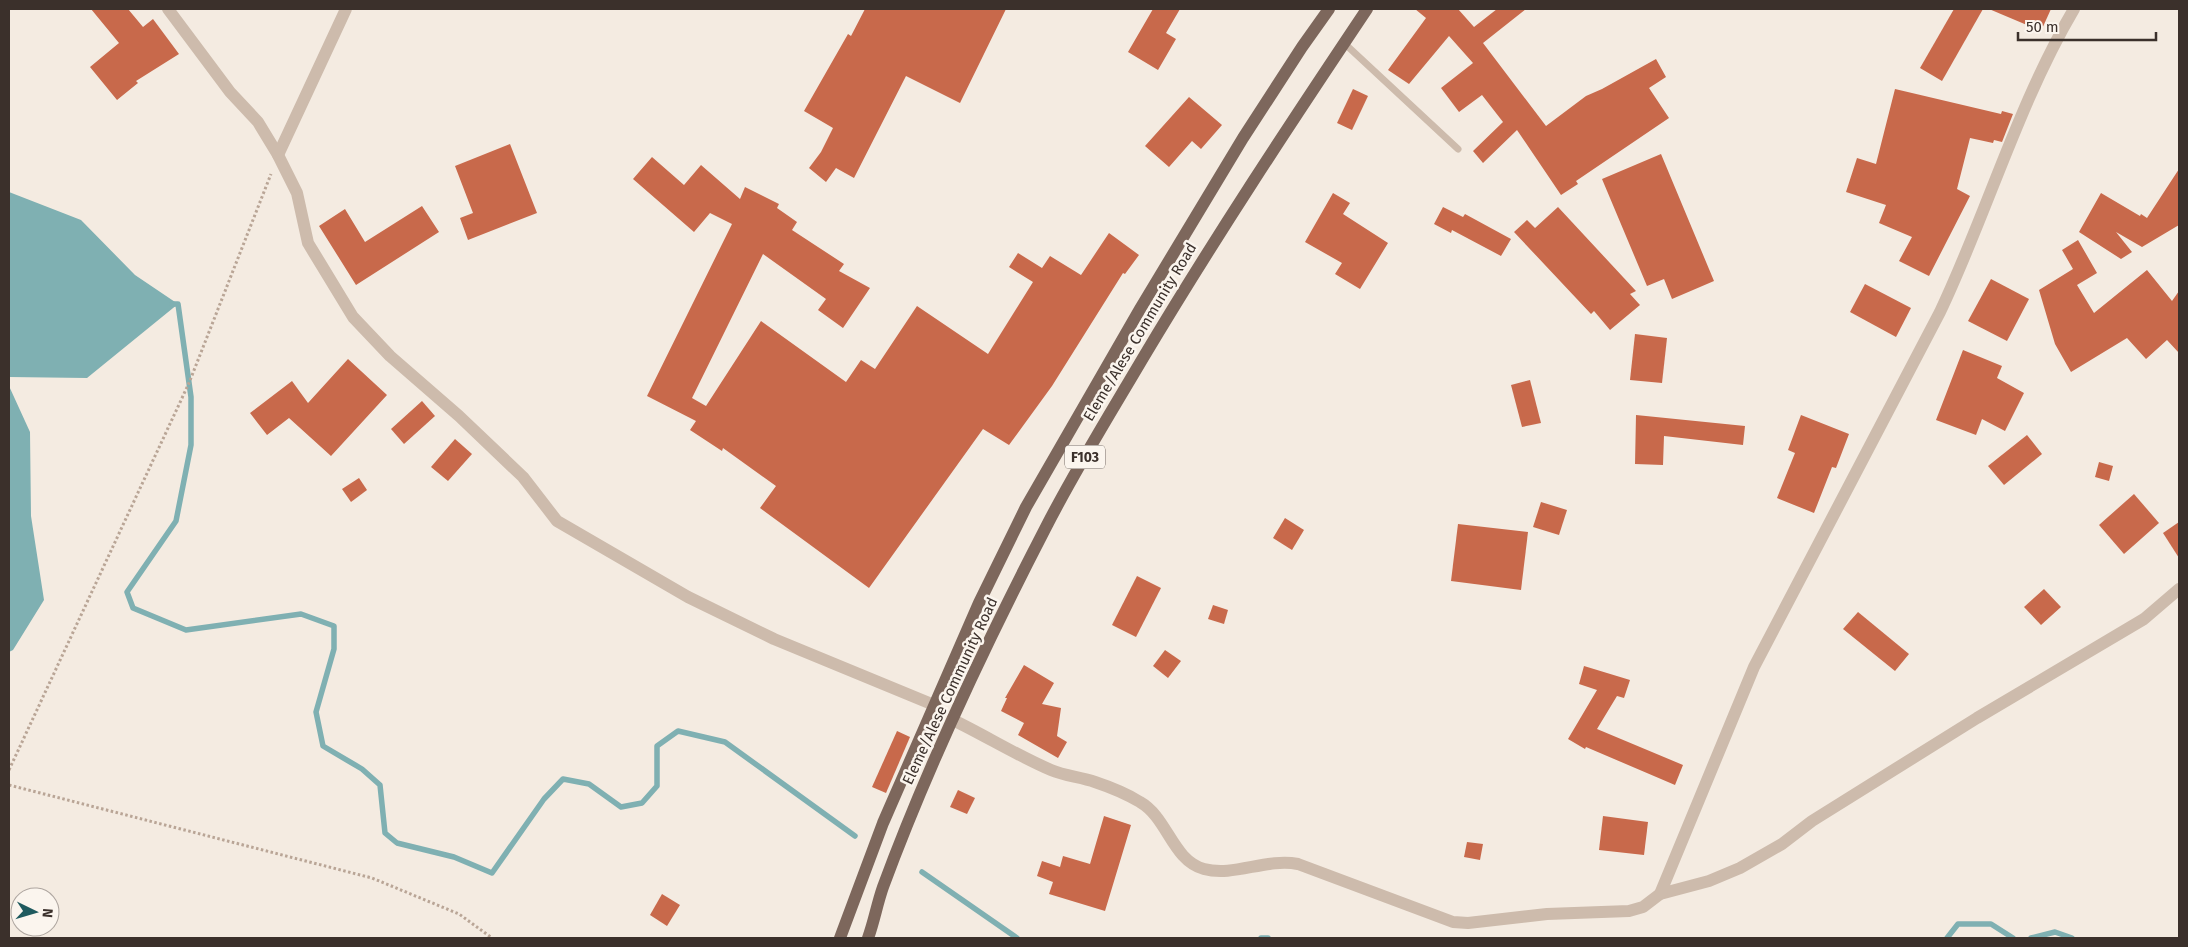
<svg xmlns="http://www.w3.org/2000/svg" width="2188" height="947" viewBox="0 0 2188 947" font-family="'Fira Sans',sans-serif">
<rect width="100%" height="100%" fill="#f4ebe1"/>
<g fill="#7fb0b2">
<polygon points="9,192 81,220 135,275 178,304 87,378 9,377"/>
<polygon points="9,386 30,432 31,516 44,600 13,650 9,652"/>
</g>
<g fill="none" stroke-linecap="round" stroke-linejoin="round">
<g stroke="#7fb0b2" stroke-width="5.5">
<polyline points="172,304 178,304 191,397 191,445 176,521 127,592 133,608 186,630 301,614 334,626 334,649 316,712 323,746 362,769 380,785 385,833 397,843 454,857 492,873 544,799 563,779 589,784 621,807 642,803 657,786 657,746 678,731 725,742 855,836"/>
<polyline points="922,872 1017,938"/>
<polyline points="1261,938 1268,938"/>
<polyline points="1947,938 1958,924 1991,924 2013,938"/>
<polyline points="2031,938 2055,932 2072,938"/>
</g>
</g>
<g fill="#c8694b">
<polygon points="91,9 128,9 143,27 153,19 179,54 136,81 138,83 117,100 90,67 119,43"/>
<polygon points="865,9 1006,9 960,103 906,76 854,178 836,168 826,182 809,168 821,152 833,128 804,111 848,34 851,36"/>
<polygon points="1153,9 1180,9 1166,33 1176,39 1158,70 1128,52"/>
<polygon points="1415,9 1458,9 1474,27 1497,9 1526,9 1483,43 1546,126 1586,96 1602,89 1656,59 1666,77 1649,88 1669,118 1576,181 1578,184 1561,195 1517,130 1483,163 1473,151 1503,122 1482,95 1459,112 1441,88 1473,63 1449,36 1409,84 1388,70 1426,18"/>
<polygon points="1954,9 1983,9 1942,81 1920,68"/>
<polygon points="1989,9 2051,9 2041,31"/>
<polygon points="1353,89 1368,96 1352,130 1337,123"/>
<polygon points="1895,89 2001,114 2002,111 2013,114 2002,142 1994,140 1993,143 1970,138 1957,189 1970,196 1929,276 1899,261 1912,237 1879,223 1886,205 1846,192 1857,158 1876,164"/>
<polygon points="1189,97 1222,125 1201,149 1192,141 1169,167 1145,146"/>
<polygon points="510,144 537,213 468,240 460,218 473,213 455,166"/>
<polygon points="1661,154 1714,281 1672,299 1664,279 1647,286 1602,179"/>
<polygon points="652,157 684,185 701,165 740,199 745,187 779,204 777,208 797,222 792,230 844,264 839,271 870,288 843,328 818,310 826,299 763,254 692,398 706,406 761,321 846,382 861,360 875,369 917,306 988,354 1033,282 1009,267 1018,253 1042,268 1050,256 1081,275 1109,233 1139,255 1125,274 1123,273 1052,386 1009,445 983,429 869,588 760,508 776,486 723,448 722,451 690,430 696,421 647,396 732,224 710,213 694,232 633,179"/>
<polygon points="2179,169 2179,225 2142,247 2116,232 2132,252 2121,259 2079,232 2101,193 2140,216 2141,214 2147,218"/>
<polygon points="1333,193 1350,203 1343,214 1388,243 1360,289 1335,274 1342,263 1305,242"/>
<polygon points="422,206 439,232 356,285 319,226 345,209 365,242"/>
<polygon points="1443,207 1463,217 1465,214 1511,239 1501,256 1452,230 1451,233 1434,224"/>
<polygon points="1558,207 1636,291 1630,294 1640,305 1610,330 1594,311 1591,314 1514,232 1527,220 1535,228"/>
<polygon points="2078,240 2097,273 2077,285 2094,313 2147,270 2172,301 2179,291 2179,353 2167,340 2146,359 2127,338 2071,372 2055,344 2039,290 2073,269 2062,250"/>
<polygon points="1991,279 2029,299 2007,341 1968,321"/>
<polygon points="1865,284 1911,308 1896,337 1850,312"/>
<polygon points="1635,334 1667,338 1662,383 1630,380"/>
<polygon points="1963,350 2002,366 1997,378 2024,393 2005,431 1982,419 1976,435 1936,420"/>
<polygon points="348,359 387,395 331,456 289,418 267,435 250,413 292,381 308,403"/>
<polygon points="1530,380 1541,423 1522,427 1511,385"/>
<polygon points="422,401 435,416 404,444 391,429"/>
<polygon points="1636,415 1745,426 1743,445 1664,436 1663,465 1635,464"/>
<polygon points="1801,415 1849,434 1836,468 1832,467 1814,513 1777,498 1795,453 1788,450"/>
<polygon points="2027,435 2042,454 2004,485 1988,466"/>
<polygon points="455,439 472,454 448,481 431,467"/>
<polygon points="2099,462 2113,466 2109,481 2095,477"/>
<polygon points="359,478 367,490 351,502 342,489"/>
<polygon points="2134,494 2159,523 2124,554 2099,525"/>
<polygon points="1541,502 1567,510 1559,535 1533,527"/>
<polygon points="1285,518 1304,530 1292,550 1273,538"/>
<polygon points="2179,522 2179,558 2163,533"/>
<polygon points="1458,524 1528,532 1521,590 1451,581"/>
<polygon points="1137,576 1161,588 1136,637 1112,625"/>
<polygon points="2044,589 2061,607 2041,625 2024,607"/>
<polygon points="1213,605 1228,610 1224,624 1208,619"/>
<polygon points="1858,612 1909,654 1895,671 1843,629"/>
<polygon points="1165,650 1181,661 1168,678 1153,666"/>
<polygon points="1024,665 1054,683 1042,704 1061,708 1057,736 1067,742 1058,758 1018,735 1024,723 1001,711 1007,698 1005,698"/>
<polygon points="1584,666 1630,680 1624,698 1617,696 1597,729 1683,765 1675,785 1586,747 1585,749 1568,739 1597,690 1579,684"/>
<polygon points="897,731 910,737 886,793 872,787"/>
<polygon points="958,790 975,798 967,814 950,807"/>
<polygon points="1104,816 1131,825 1105,911 1049,894 1053,882 1037,876 1042,861 1060,867 1063,856 1090,864"/>
<polygon points="1603,816 1648,822 1644,855 1599,850"/>
<polygon points="1467,842 1483,844 1480,860 1464,857"/>
<polygon points="662,894 680,905 667,926 650,915"/>
</g>
<g fill="none" stroke-linecap="round" stroke-linejoin="round">
<g stroke="#b9a596" stroke-width="3" stroke-dasharray="2.5 2.5" stroke-linecap="butt">
<polyline points="9,770 189,383 271,174"/>
<polyline points="9,785 372,878 459,914 492,938"/>
</g>
<polyline stroke="#cdbbac" stroke-width="7" points="1344,43 1458,149"/>
<g stroke="#cdbbac" stroke-width="12">
<polyline points="168,9 230,92 258,122 278,155 297,193 308,243 353,317 390,356 459,416 523,477 557,521 688,597 774,639 934,705"/>
<polyline points="278,155 346,9"/>
<path d="M953,720C986,736 1018,756 1051,770C1065,776 1081,777 1095,782C1110,787 1127,794 1140,802C1168,818 1172,860 1204,869C1234,877 1266,858 1298,864L1453,922L1468,923L1547,914L1629,911L1643,907L1660,894L1709,881L1740,868L1782,844L1812,821L1977,718L2144,619L2179,589"/>
<path d="M1660,894L1754,667L1940,312C1987,213 2018,104 2074,9"/>
</g>
<g stroke="#7d675c" stroke-width="12">
<polyline points="840,938 883,823 979,603 1026,507 1140,309 1243,138 1302,47 1329,9"/>
<path d="M868,938C874,922 877,904 883,887C928,765 985,645 1045,529C1075,470 1110,414 1143,358C1214,239 1290,124 1367,9"/>
</g>
</g>
<g text-anchor="middle" dominant-baseline="central" stroke-width="5" stroke-linejoin="round" paint-order="stroke">
<rect fill="#fbf5ee" stroke="#756b66" stroke-width="1" x="1065" y="445.5" width="40" height="23" rx="4"/>
<g font-size="14" font-weight="bold" fill="#3b302b">
<text x="1085" y="457">F103</text>
</g>
<g font-size="15" fill="#3b302b" stroke="#fbf5ee">
<text transform="translate(1140 332) rotate(-59)">Eleme/Alese Community Road</text>
<text transform="translate(950 691) rotate(-65)">Eleme/Alese Community Road</text>
</g>
</g>
<rect width="2188" height="947" fill="none" stroke="#3b302b" stroke-width="20"/>
<g transform="translate(35 912) rotate(95)"><circle r="24" fill="#fbf5ee" stroke="#aea6a0"/>
<path d="M0-4L9 19L0 12L-9 19Z" fill="#1f5a5e"/>
<text y="-8" font-size="14" font-weight="bold" text-anchor="middle" fill="#3b302b">N</text>
</g>
<path d="M2018 32v8h138v-8" fill="none" stroke="#3b302b" stroke-width="2.5"/>
<text x="2026" y="32" font-size="15" fill="#3b302b" stroke="#fbf5ee" stroke-width="4" paint-order="stroke">50 m</text>
</svg>
